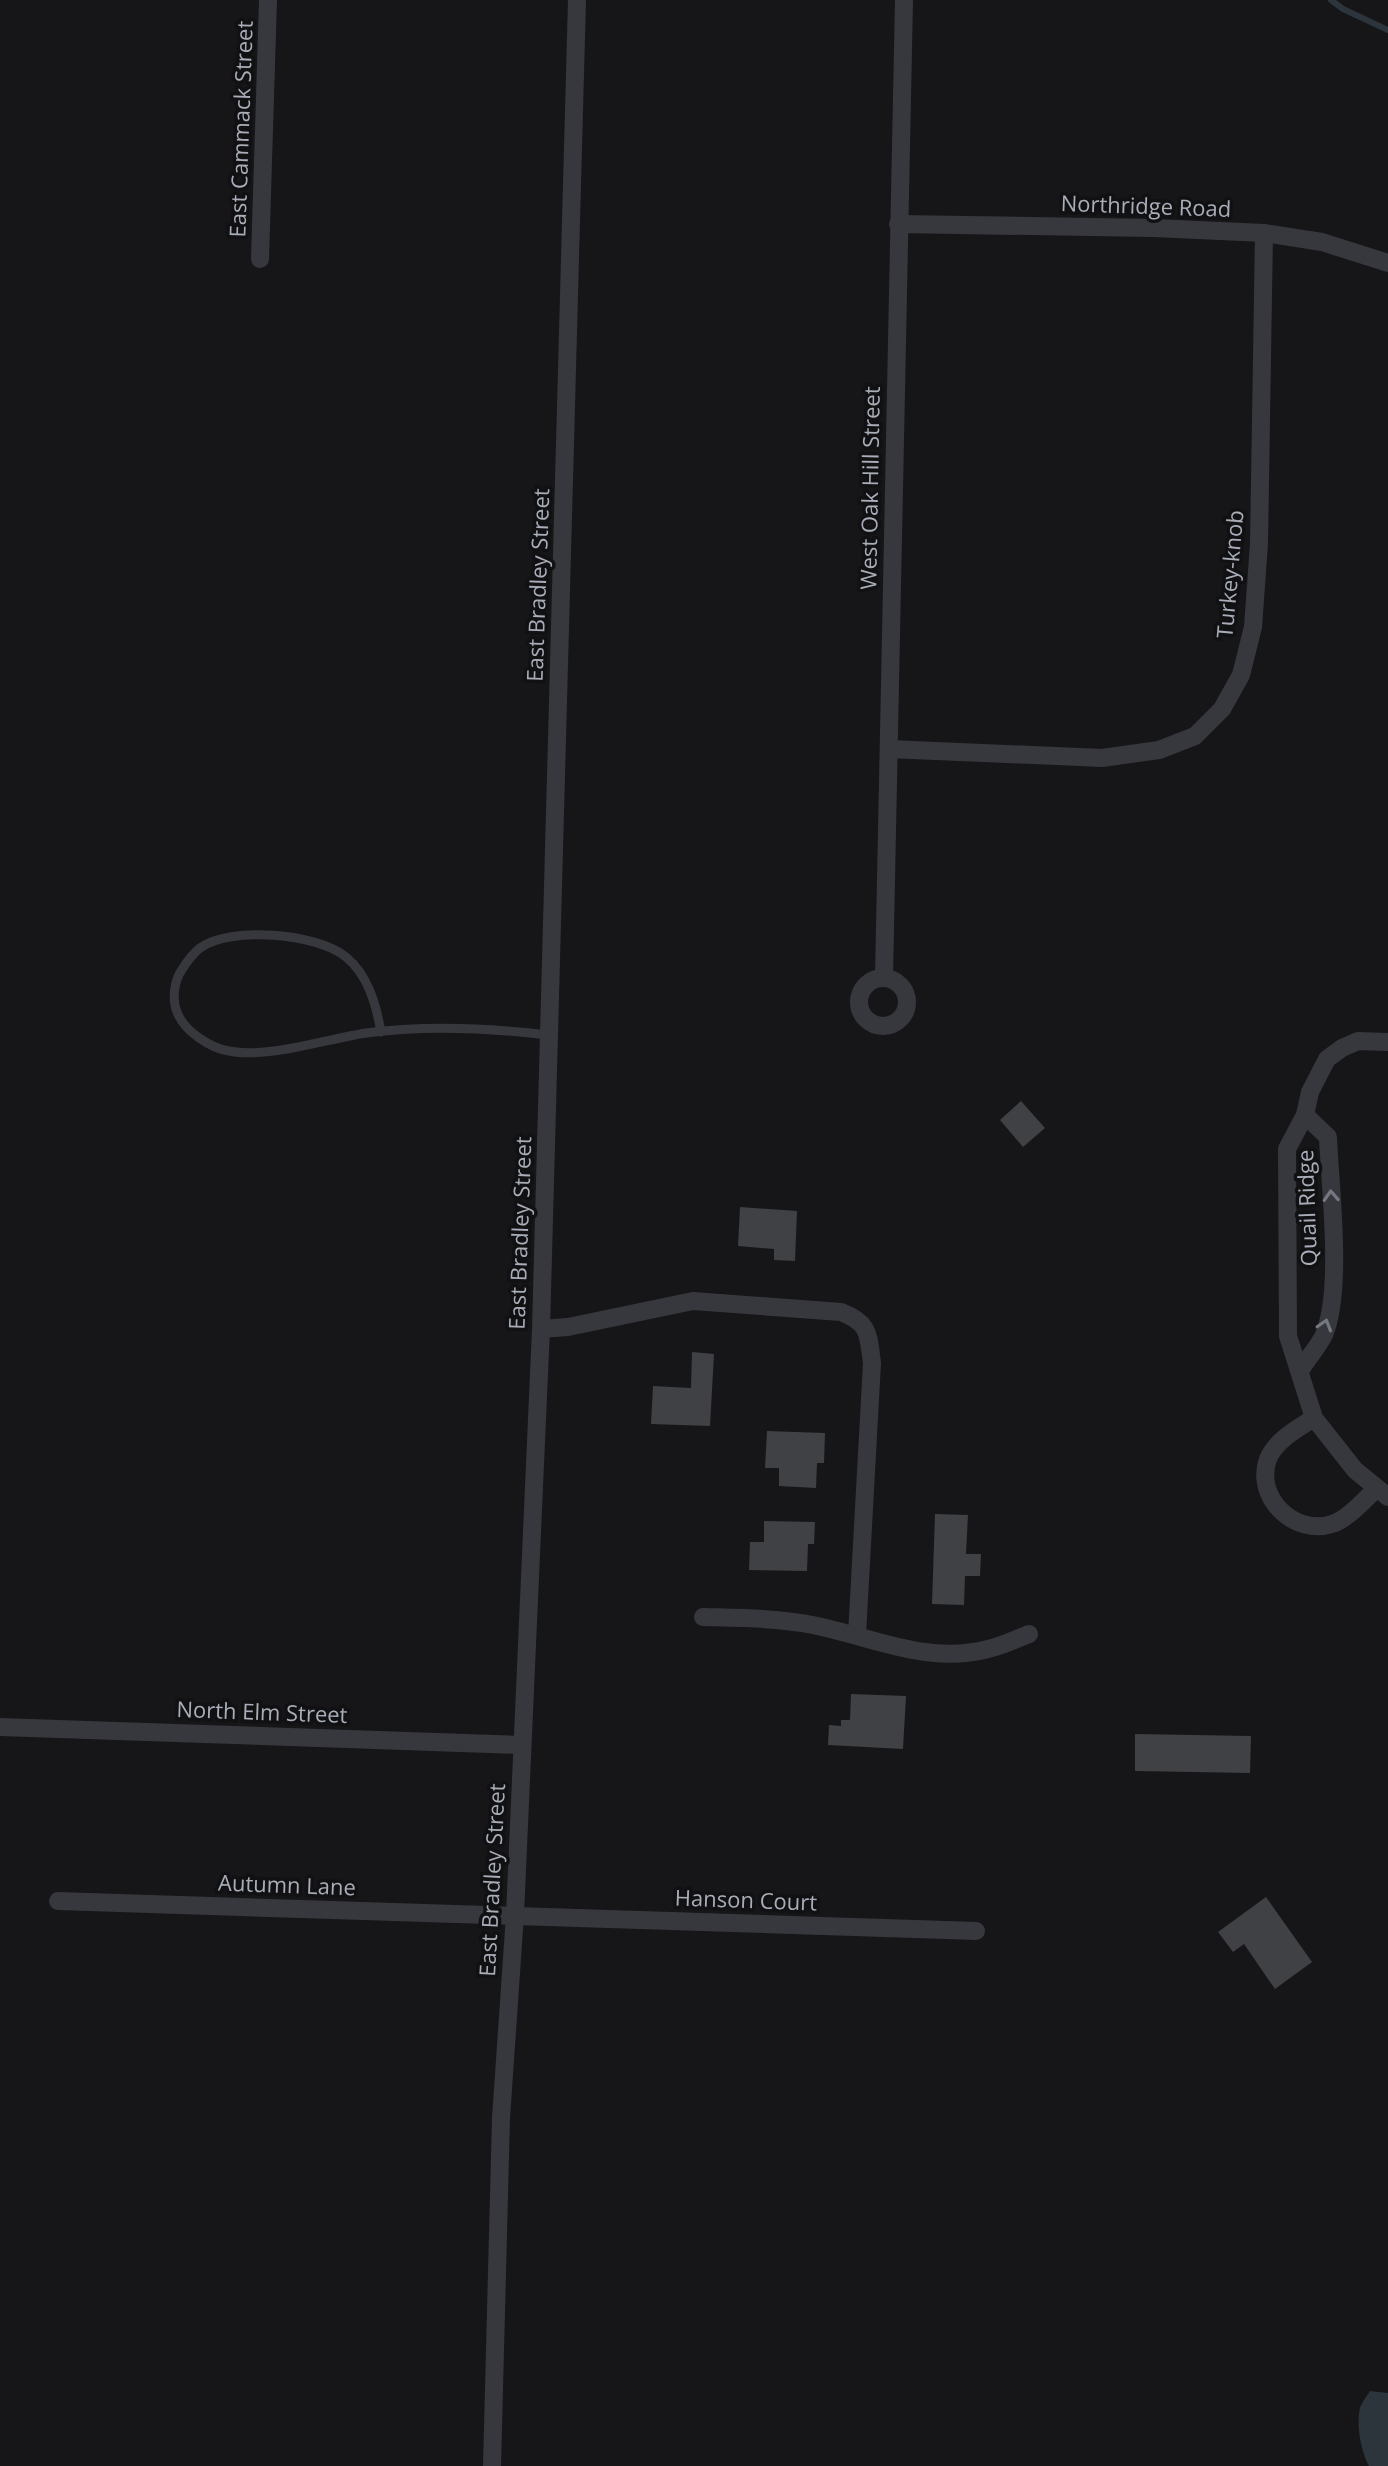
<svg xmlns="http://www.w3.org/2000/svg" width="1388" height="2466" viewBox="0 0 1388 2466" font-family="'Open Sans',sans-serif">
<rect width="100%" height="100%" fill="#161618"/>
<path fill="#2c353c" d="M1370,2391L1388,2393V2466H1369C1361,2451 1356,2425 1360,2408C1362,2402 1367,2396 1370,2391Z"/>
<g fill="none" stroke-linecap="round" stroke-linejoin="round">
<polyline stroke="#2c353c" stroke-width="6" points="1331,0 1343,9 1388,30"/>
</g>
<g fill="#404145">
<polygon points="1021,1101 1045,1128 1023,1147 1000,1120"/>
<polygon points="740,1207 797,1211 795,1261 774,1260 774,1249 738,1246"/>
<polygon points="692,1352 714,1354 710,1426 651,1424 653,1386 691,1388"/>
<polygon points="767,1431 825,1433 824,1463 817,1463 816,1488 779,1486 779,1468 765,1468"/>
<polygon points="935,1514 968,1515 966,1554 981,1554 980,1576 965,1576 964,1605 932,1604"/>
<polygon points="764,1521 815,1522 814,1544 808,1544 807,1571 749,1570 750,1542 764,1542"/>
<polygon points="851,1694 906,1696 903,1749 828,1745 829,1725 841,1726 841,1720 850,1720"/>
<polygon points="1135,1734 1251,1736 1250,1773 1135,1771"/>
<polygon points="1266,1897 1312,1962 1275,1989 1244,1944 1233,1952 1218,1932"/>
</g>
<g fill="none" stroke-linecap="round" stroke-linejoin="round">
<path stroke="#37383d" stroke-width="9" d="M381,1032C376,1004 368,975 346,957C317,933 230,926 200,948C192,954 186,963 181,971C174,982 172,1000 177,1012C184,1031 210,1048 229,1051C266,1059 327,1039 366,1033C426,1025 489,1028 548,1035"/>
<g stroke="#37383d" stroke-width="18">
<polyline points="898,224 1154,228 1264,233 1322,242 1388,263"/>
<polyline points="260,259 268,0"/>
<polyline points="889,749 1102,758 1159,750 1195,736 1222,709 1241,675 1253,627 1259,544 1264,233"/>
<polyline points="884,977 904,0"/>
<circle cx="883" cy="1002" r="24"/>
<polyline points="1388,1042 1358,1041 1342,1048 1327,1059 1310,1092 1305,1115 1287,1149 1288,1336 1314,1418 1355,1470 1388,1497"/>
<path d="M541,1329L568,1327L693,1301L841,1312C870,1323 868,1334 872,1363L857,1635"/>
<path d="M1300,1371C1307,1359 1318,1347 1324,1335C1343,1289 1330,1188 1328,1137L1305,1115"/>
<path d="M1314,1418C1297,1429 1276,1440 1268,1459C1254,1498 1295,1536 1332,1524C1348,1519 1364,1500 1376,1489"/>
<path d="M703,1617C740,1618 777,1618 813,1625C872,1637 928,1665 988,1649C1002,1646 1016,1639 1029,1634"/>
<polyline points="0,1727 521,1745"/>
<polyline points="58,1901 976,1931"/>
<polyline points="492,2466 501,2118 515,1915 541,1329 577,0"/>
</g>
</g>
<defs><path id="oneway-chevron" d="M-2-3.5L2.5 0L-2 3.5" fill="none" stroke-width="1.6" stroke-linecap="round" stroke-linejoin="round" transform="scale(2)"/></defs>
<g stroke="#757881">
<use href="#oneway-chevron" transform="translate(1331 1196) rotate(-93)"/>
<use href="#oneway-chevron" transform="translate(1325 1325) rotate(-73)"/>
</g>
<g text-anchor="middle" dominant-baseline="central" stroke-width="7" stroke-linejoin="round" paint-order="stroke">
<g font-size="22" fill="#a8adb8" stroke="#111113">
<text transform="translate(240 129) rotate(-88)">East Cammack Street</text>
<text transform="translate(1146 205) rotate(2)">Northridge Road</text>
<text transform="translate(869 488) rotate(-89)">West Oak Hill Street</text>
<text transform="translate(1229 574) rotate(-85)">Turkey-knob</text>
<text transform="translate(537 585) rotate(-88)">East Bradley Street</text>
<text transform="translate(1306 1208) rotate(-92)">Quail Ridge</text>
<text transform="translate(519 1233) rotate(-88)">East Bradley Street</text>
<text transform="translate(262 1711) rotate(2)">North Elm Street</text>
<text transform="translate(491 1880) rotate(-87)">East Bradley Street</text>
<text transform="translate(287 1884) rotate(2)">Autumn Lane</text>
<text transform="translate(746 1899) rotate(2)">Hanson Court</text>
</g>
</g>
</svg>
